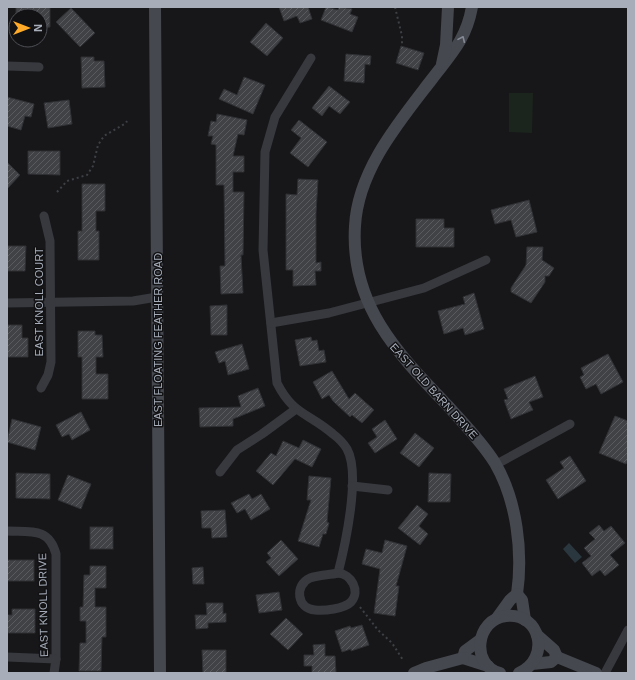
<svg xmlns="http://www.w3.org/2000/svg" width="635" height="680" viewBox="0 0 635 680" font-family="Arial,sans-serif">
<defs>
<pattern id="building-hatch" width="6" height="6" patternUnits="userSpaceOnUse"><rect width="6" height="6" fill="#404246"/><path d="M-1 1l2-2M0 6l6-6M5 7l2-2" fill="none" stroke="#595b5f"/></pattern>
</defs>
<rect width="100%" height="100%" fill="#171719"/>
<polygon fill="#1c251d" points="509,93 533,93 532,133 509,132"/>
<polygon fill="#2b373e" points="569,543 582,557 575,563 563,549"/>
<g fill="url(#building-hatch)" stroke="#303135">
<polygon points="16,7 50,7 50,27 40,28 40,16 16,16"/>
<polygon points="279,7 308,7 312,19 300,23 297,16 284,21"/>
<polygon points="326,7 338,10 339,7 352,9 350,14 358,17 352,32 321,20"/>
<polygon points="71,8 95,33 80,47 56,22"/>
<polygon points="266,23 283,38 267,56 250,42"/>
<polygon points="401,46 424,53 418,70 396,63"/>
<polygon points="346,54 371,56 370,65 365,64 364,83 344,81"/>
<polygon points="81,57 94,57 94,61 104,61 105,87 82,88"/>
<polygon points="244,77 265,85 253,114 219,99 224,89 237,95"/>
<polygon points="329,86 350,102 340,114 329,106 322,116 312,108"/>
<polygon points="7,97 34,104 31,117 25,116 21,130 7,126"/>
<polygon points="69,100 72,124 48,128 44,103"/>
<polygon points="217,114 247,120 244,135 238,134 233,156 244,156 244,172 233,172 233,192 244,192 243,255 241,255 243,293 221,294 220,266 225,266 224,185 216,185 216,145 211,144 213,136 208,136 211,121 216,122"/>
<polygon points="299,120 327,142 308,167 290,153 301,138 291,130"/>
<polygon points="28,151 60,151 60,175 28,174"/>
<polygon points="7,162 20,175 7,189"/>
<polygon points="298,179 318,180 316,213 316,263 321,262 321,271 315,271 316,285 293,286 293,270 286,270 286,194 297,195"/>
<polygon points="82,184 105,184 105,211 96,211 96,231 99,231 99,260 78,260 78,231 82,231"/>
<polygon points="529,200 537,232 516,237 511,220 495,224 491,210"/>
<polygon points="416,219 444,219 444,228 454,228 454,247 416,247"/>
<polygon points="7,246 26,246 25,271 7,271"/>
<polygon points="527,247 543,247 542,260 554,268 549,276 545,276 545,282 531,303 511,292 511,288 526,265"/>
<polygon points="474,293 484,329 465,335 463,328 444,334 438,311 465,304 463,297"/>
<polygon points="227,305 227,335 211,335 210,306"/>
<polygon points="7,325 22,325 22,338 28,338 28,357 7,357"/>
<polygon points="78,331 95,331 95,335 102,335 103,357 96,357 96,374 108,374 108,399 82,399 82,357 78,357"/>
<polygon points="311,337 312,341 317,340 319,351 324,350 326,362 300,366 295,340"/>
<polygon points="242,344 249,369 228,375 225,361 219,363 215,352"/>
<polygon points="608,354 623,382 601,394 596,384 586,389 580,377 584,375 581,368"/>
<polygon points="332,371 349,399 355,393 374,410 362,423 352,415 350,417 333,401 329,395 322,399 313,382"/>
<polygon points="535,376 543,397 529,402 533,410 511,419 504,400 508,399 504,389"/>
<polygon points="258,388 265,406 233,419 233,426 200,427 199,408 241,407 238,396"/>
<polygon points="81,412 90,430 72,440 69,434 62,437 56,425"/>
<polygon points="615,416 628,421 628,459 626,464 599,453"/>
<polygon points="12,419 41,427 35,450 7,442"/>
<polygon points="385,420 397,439 375,453 368,443 377,437 372,429"/>
<polygon points="415,433 434,448 419,467 400,453"/>
<polygon points="303,440 321,449 312,467 295,459 273,485 256,471 271,453 276,456 283,441 299,448"/>
<polygon points="570,456 586,481 558,499 546,480 564,468 560,462"/>
<polygon points="16,473 50,474 50,499 16,498"/>
<polygon points="429,473 451,474 450,502 428,502"/>
<polygon points="68,475 91,484 81,509 58,500"/>
<polygon points="309,476 331,478 327,522 329,523 326,534 323,534 319,547 298,541 311,500 307,500"/>
<polygon points="249,494 252,499 261,494 270,509 251,520 245,509 237,513 231,503"/>
<polygon points="417,505 428,514 419,526 428,534 420,545 398,528"/>
<polygon points="225,510 227,537 212,538 211,528 202,528 201,511"/>
<polygon points="599,525 604,531 611,526 625,543 610,555 619,565 605,576 600,570 592,576 582,563 591,556 584,548 595,539 589,533"/>
<rect x="90" y="527" width="23" height="22"/>
<polygon points="281,540 298,559 279,576 266,562 271,558 267,553"/>
<polygon points="385,540 407,546 396,586 399,586 395,616 374,613 380,569 362,564 366,549 382,553"/>
<rect x="7" y="560" width="27" height="21"/>
<polygon points="90,566 106,566 106,588 95,588 95,607 106,607 106,637 102,637 101,671 79,671 80,643 86,643 86,621 80,621 80,607 83,607 84,575 90,575"/>
<polygon points="203,567 204,584 193,584 192,568"/>
<polygon points="279,592 282,610 259,613 256,595"/>
<polygon points="206,603 223,603 223,614 226,613 226,622 208,623 208,628 196,629 195,615 207,615"/>
<polygon points="12,609 35,609 35,633 7,633 7,615 12,615"/>
<polygon points="286,618 303,634 288,650 270,634"/>
<polygon points="362,625 369,645 351,651 351,649 342,652 335,631 350,626 351,628"/>
<polygon points="325,644 325,656 335,656 336,673 312,673 312,666 304,666 304,655 314,655 313,645"/>
<polygon points="202,650 226,650 226,673 203,673"/>
</g>
<g fill="none" stroke-linecap="round" stroke-linejoin="round">
<g stroke="#3d4045" stroke-width="2" stroke-dasharray="2 3" stroke-linecap="butt">
<polyline points="395,7 402,36 402,45"/>
<polyline points="57,192 67,181 87,175 93,166 98,145 104,136 126,123 127,121"/>
<polyline points="360,607 378,630 392,643 403,660"/>
<polyline points="464,672 464,673"/>
</g>
<g stroke="#37393e" stroke-width="9">
<path d="M311,58L275,117L265,152L263,250L277,383C293,415 309,413 333,434C337,437 344,444 347,449C361,474 345,546 338,573"/>
<polyline points="7,66 39,67"/>
<polyline points="7,303 133,301 157,297"/>
<polyline points="271,323 329,313 424,288 486,260"/>
<polyline points="41,388 48,375 51,362 50,241 44,216"/>
<polyline points="495,465 570,424"/>
<polyline points="220,472 237,450 262,434 296,409"/>
<polyline points="352,486 388,490"/>
<path d="M7,531C30,532 49,527 56,554V659L54,673"/>
<path d="M338,573C351,574 361,591 351,602C344,609 324,611 315,610C297,609 294,585 310,578C318,575 329,575 338,573Z"/>
<polyline points="7,657 56,659"/>
<polyline points="605,673 628,630"/>
</g>
<g stroke="#45484f" stroke-width="12">
<polyline points="155,7 160,673"/>
<path d="M472,7C466,40 451,54 432,79C399,122 358,170 355,226C350,305 398,354 448,406C464,424 482,442 495,463C517,501 523,552 517,594"/>
<polyline points="442,64 446,45 448,7"/>
<polyline points="497,618 510,600 517,594 522,600 525,620"/>
<polyline points="480,640 465,651 463,658 488,666"/>
<polyline points="557,657 596,673"/>
<polyline points="532,664 551,662 557,657 554,650 537,635"/>
<polyline points="414,673 426,668 463,658"/>
<path d="M500,673C470,665 476,619 506,616C541,612 551,659 519,673"/>
</g>
</g>
<defs><path id="oneway-chevron" d="M-2-3.5L2.5 0L-2 3.5" fill="none" stroke-width="1.6" stroke-linecap="round" stroke-linejoin="round"/></defs>
<use stroke="#858a95" href="#oneway-chevron" transform="translate(462 39) rotate(-66)"/>
<g text-anchor="middle" dominant-baseline="central" stroke-width="3" stroke-linejoin="round" paint-order="stroke">
<g font-size="11" fill="#a7aeba" stroke="#121214">
<text transform="translate(39 302) rotate(-90)">EAST KNOLL COURT</text>
<text transform="translate(158 340) rotate(-90)">EAST FLOATING FEATHER ROAD</text>
<text transform="translate(434 391) rotate(48)">EAST OLD BARN DRIVE</text>
<text transform="translate(43 605) rotate(-91)">EAST KNOLL DRIVE</text>
</g>
</g>
<rect width="635" height="680" fill="none" stroke="#a7aeba" stroke-width="16"/>
<g transform="translate(28 28) rotate(90)"><circle r="19" fill="#121214" stroke="#4e5056"/>
<path d="M0-3L7 15L0 10L-7 15Z" fill="#ffab29"/>
<text y="-6" font-size="11" font-weight="bold" text-anchor="middle" fill="#a7aeba">N</text>
</g>
</svg>
